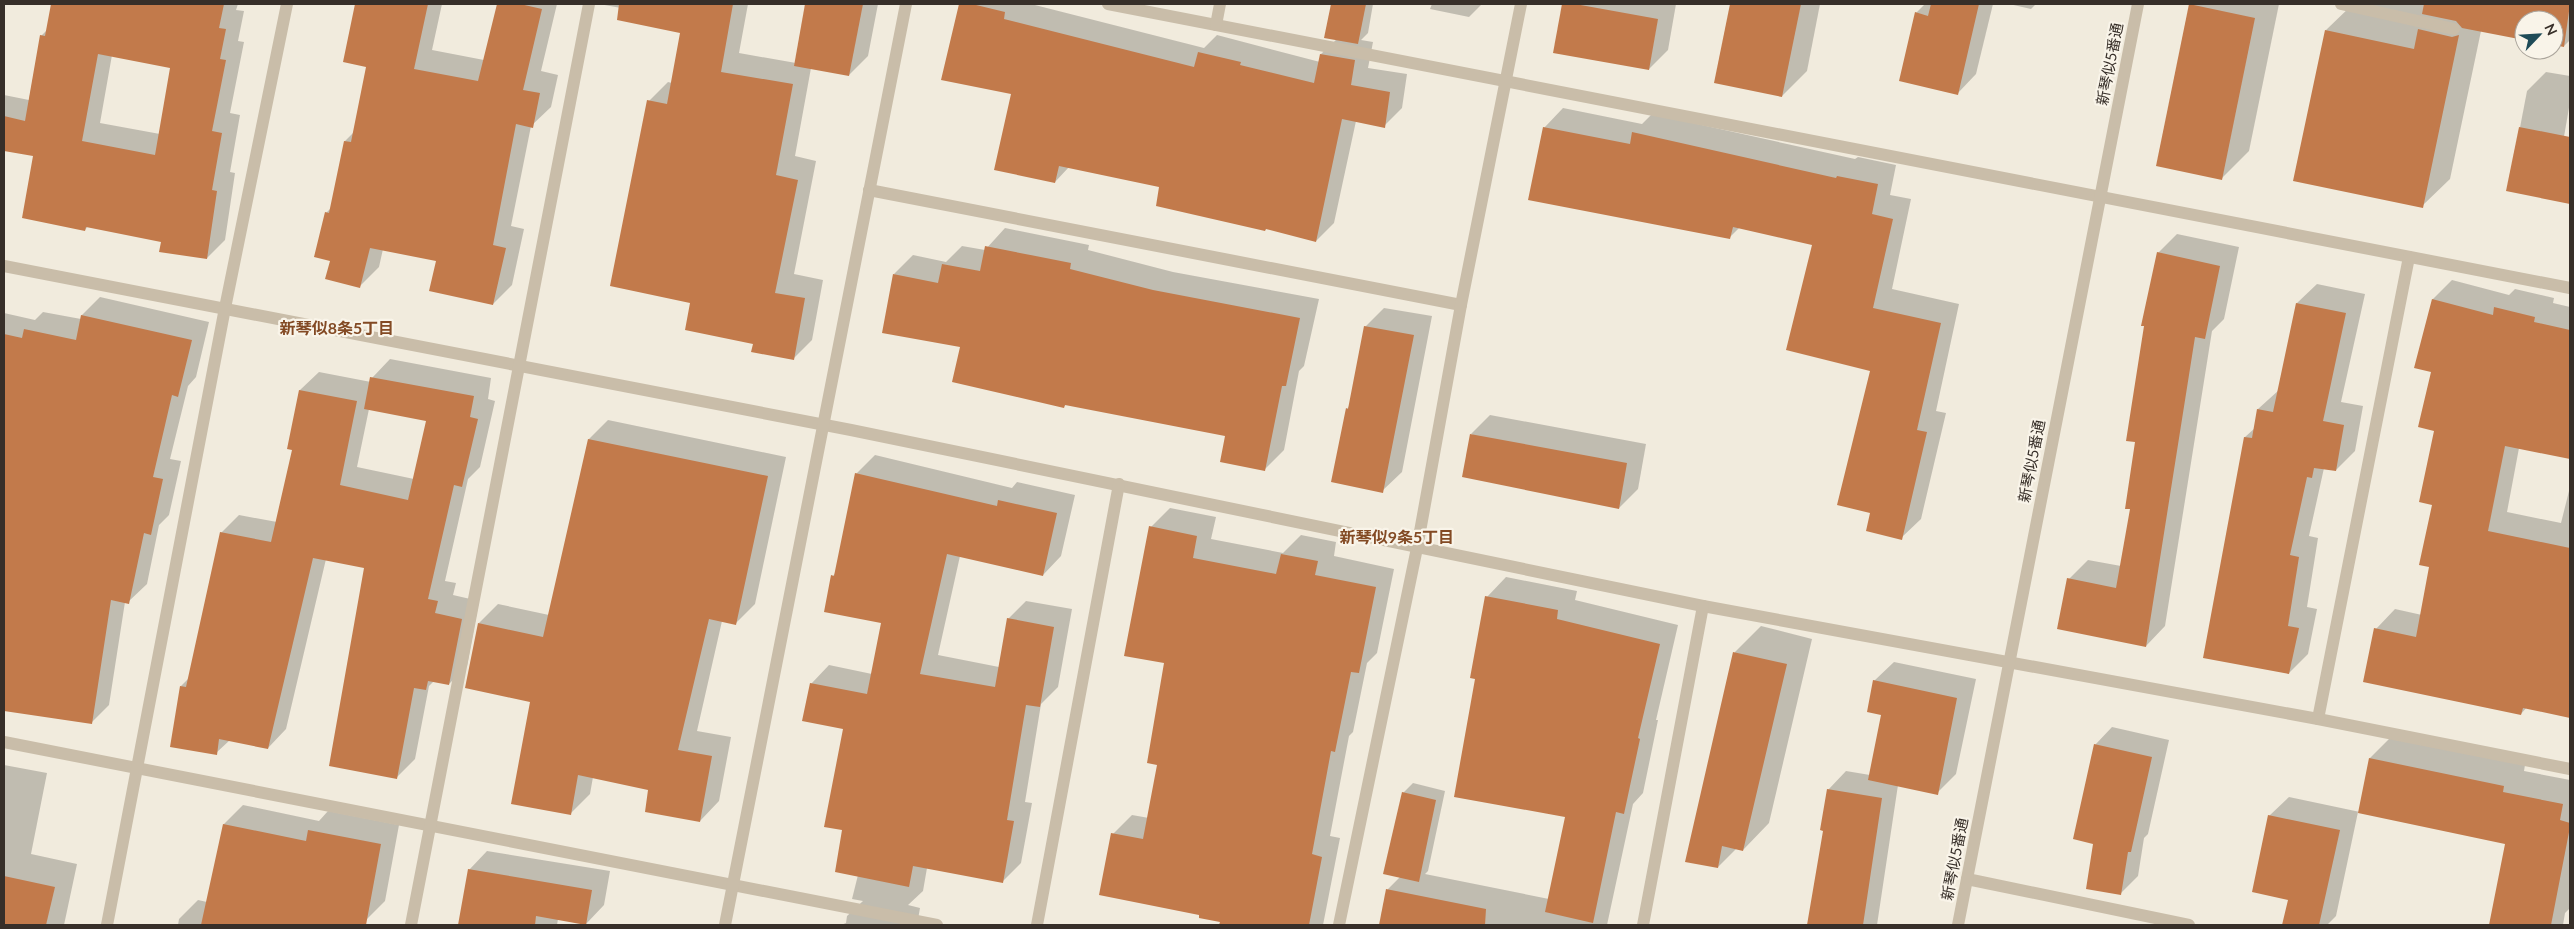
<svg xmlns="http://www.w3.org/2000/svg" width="2574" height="929" viewBox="0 0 2574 929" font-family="Lato,'Noto Sans JP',sans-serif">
<rect width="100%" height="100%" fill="#f1ebdd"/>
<g fill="#0003" fill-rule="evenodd">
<path d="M53,4H238L236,10L244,11L238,41L244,42L230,113L240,115L230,172L235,173L225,240L207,258L162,241L88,226L85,230L35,155L4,149V95L29,100L41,36L48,29ZM112,55L171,67L160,134L100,123Z"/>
<polygon points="357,4 442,4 432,50 484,60 499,4 557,4 541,71 558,75 551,107 531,126 511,226 524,229 512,285 493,304 437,260 383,249 379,267 360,286 332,260 326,213 332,207 345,141 354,132 367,66 344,61"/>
<polygon points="599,4 748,4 739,53 796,63 807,4 878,4 868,56 849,75 811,68 795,156 816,161 794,274 823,280 812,340 793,359 755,343 692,302 649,101 668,82 672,83 682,32 621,8"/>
<polygon points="960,4 1031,4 1204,48 1217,35 1320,62 1321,54 1337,39 1325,37 1333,4 1373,4 1368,33 1361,40 1373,42 1368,68 1407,74 1402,108 1384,126 1356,121 1334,223 1316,241 1161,186 1069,167 1055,182 1012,93 942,79"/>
<polygon points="1432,4 1482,4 1469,17 1430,9"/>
<polygon points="1563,4 1676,4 1668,50 1649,69 1555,52"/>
<polygon points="1732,4 1820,4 1807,71 1782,96 1716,82"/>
<polygon points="1925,4 1993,4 1976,74 1957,94 1916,13"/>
<polygon points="2009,4 2036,4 2031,9"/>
<polygon points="2191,4 2279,4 2249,151 2222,178"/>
<polygon points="2353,4 2570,4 2570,40 2564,46 2554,44 2554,20 2524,20 2481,31 2450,179 2422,206 2326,30"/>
<polygon points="2546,72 2570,76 2570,102 2557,177 2508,190 2527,91"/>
<polygon points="1563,108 1642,124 1652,114 1855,159 1858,157 1896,165 1890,195 1911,199 1892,289 1959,304 1936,411 1946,413 1921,519 1901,538 1872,512 1872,370 1814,244 1740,227 1730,237 1544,128"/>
<polygon points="1005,228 1089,245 1088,250 1173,272 1319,299 1304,366 1299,371 1284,450 1265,469 1226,435 1067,404 1064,406 961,346 894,274 913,255 946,262 962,246 985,250"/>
<polygon points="2177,234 2239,247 2224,319 2212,331 2165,626 2146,646 2069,579 2088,560 2121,566 2132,508 2137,441 2158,253"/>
<polygon points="2452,280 2509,295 2515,289 2554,298 2553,303 2570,307 2570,458 2519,448 2507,512 2561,523 2570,487 2570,717 2527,707 2521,714 2376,629 2395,609 2422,615 2431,566 2434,504 2436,430 2432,371 2433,299"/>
<polygon points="2317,284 2365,294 2341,402 2363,406 2355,451 2336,470 2324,468 2309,536 2318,538 2307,607 2317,609 2308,654 2289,673 2245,437 2255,428 2258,409 2279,390 2297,303"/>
<polygon points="100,297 209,322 196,377 188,386 170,459 181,461 169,515 159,525 147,584 128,602 125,602 109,705 91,723 4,699 4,313 35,320 43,312 81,319 82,315"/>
<polygon points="1384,308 1432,316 1402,472 1382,491 1347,409 1350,405 1365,327"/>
<path d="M390,359L491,378L488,399L495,401L480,467L468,479L445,581L456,583L453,595L479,601L467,666L449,684L434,681L429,686L415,759L397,777L365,567L326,559L286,729L268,748L230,740L216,753L181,686L189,678L221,533L239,515L277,522L294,449L289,448L300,390L319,372L371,382L372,378ZM369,409L428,420L414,479L357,467Z"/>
<polygon points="1490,415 1646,444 1638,489 1619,508 1471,434"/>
<polygon points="608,420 786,457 755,604 736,623 722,621 697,731 731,737 719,801 700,821 650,789 593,777 590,794 571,813 531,701 479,623 498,604 549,615 589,439"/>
<polygon points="875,455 1012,488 1017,482 1075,495 1061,556 1043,575 960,556 938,655 999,667 1008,619 1026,601 1072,609 1058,687 1041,704 1025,802 1032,803 1021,863 1003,881 927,868 923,891 908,905 920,908 917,925 841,925 846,923 847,916 863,901 852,899 858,875 844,830 845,728 811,684 829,665 872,674 883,622 833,576 836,572 856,474"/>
<polygon points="1170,508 1216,517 1211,539 1283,553 1301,535 1336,542 1334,556 1394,569 1377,653 1367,663 1353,732 1349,736 1330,836 1340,838 1323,925 1221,925 1221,921 1201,914 1113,834 1132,815 1149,818 1159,764 1165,662 1151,527"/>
<polygon points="1506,577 1577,591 1575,600 1678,625 1656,720 1658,720 1643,793 1633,804 1607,925 1610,925 1380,925 1388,889 1400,877 1403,793 1413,783 1445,791 1428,871 1425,874 1549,899 1566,816 1476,678 1487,597"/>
<polygon points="1761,626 1812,639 1769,823 1743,850 1737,848 1718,867 1735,652"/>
<polygon points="1894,662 1976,679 1956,774 1937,793 1898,785 1877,925 1808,925 1824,830 1828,790 1846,771 1870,775 1882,714 1874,681"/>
<polygon points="2112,727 2169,740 2148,834 2144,838 2138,876 2121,893 2095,843 2095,745"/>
<polygon points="2392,736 2525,765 2524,771 2570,780 2570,908 2565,913 2563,925 2490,925 2507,843 2358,812 2336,916 2327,925 2284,925 2289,899 2269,816 2289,797 2360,812 2370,758"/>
<polygon points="4,765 47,773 31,854 77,864 64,925 4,925"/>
<polygon points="243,805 319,821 328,811 399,825 385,901 366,920 357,919 356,925 178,925 179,919 198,900 207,902 224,824"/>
<polygon points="487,851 610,871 604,905 586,924 558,919 557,925 474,925 460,923 469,870"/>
</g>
<g fill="#c27a4b" fill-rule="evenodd">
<path d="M51,4H224L219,28L226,29L220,59L226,60L212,131L222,133L212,190L217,191L207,259L159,252L161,242L86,227L85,231L22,218L33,156L4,151V116L25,121L40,35L45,36ZM98,54L170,68L155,155L82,141Z"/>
<polygon points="355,4 428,4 414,69 478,81 497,4 520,4 542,9 523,90 540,93 533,128 516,124 493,245 506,248 493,305 429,291 436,261 370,248 360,288 325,279 330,261 314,257 325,212 329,213 344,141 351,142 366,67 343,62"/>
<polygon points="619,4 733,4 721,72 793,84 776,175 798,180 775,293 805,298 794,360 751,352 753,344 685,330 690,303 610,286 647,100 667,104 680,33 617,20"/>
<polygon points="805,4 863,4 849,76 794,66"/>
<polygon points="959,4 972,4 1005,12 1004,19 1194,67 1198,52 1241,62 1240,65 1314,83 1320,54 1355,60 1351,85 1390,92 1385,128 1342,119 1316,242 1266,229 1265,231 1156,206 1159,187 1059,166 1055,183 994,170 1011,94 941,80"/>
<polygon points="1331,4 1366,4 1358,44 1324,38"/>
<polygon points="1562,4 1575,4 1658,19 1649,70 1553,53"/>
<polygon points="1730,4 1801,4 1782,97 1714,83"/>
<polygon points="1931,4 1979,4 1958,95 1899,81 1915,12 1928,16"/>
<polygon points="2189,4 2255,18 2222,180 2156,166"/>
<polygon points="2424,4 2570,4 2564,47 2554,45 2554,20 2524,20 2524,40 2462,28 2456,21 2422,14"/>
<polygon points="2418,29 2452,37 2459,35 2423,208 2293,181 2325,30 2414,49"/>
<polygon points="1543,127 1630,144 1632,132 1836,178 1837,176 1878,184 1872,214 1893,219 1873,308 1941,323 1917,430 1927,432 1902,540 1866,531 1870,513 1837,505 1870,371 1786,350 1812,245 1733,227 1730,239 1528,200"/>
<polygon points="2519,127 2570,137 2570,204 2506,191"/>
<polygon points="985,246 1071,263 1070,269 1153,290 1300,318 1286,386 1282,386 1265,471 1220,462 1225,436 1065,405 1064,408 952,382 960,347 882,333 893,274 938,283 942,264 980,271"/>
<polygon points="2157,252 2220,266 2205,339 2195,337 2146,647 2057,629 2067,578 2116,588 2130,509 2125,509 2135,442 2126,441 2144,326 2141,326"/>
<polygon points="2432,299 2493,315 2494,307 2535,317 2534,322 2570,330 2570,459 2505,446 2488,531 2570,548 2570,718 2523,708 2521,715 2363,682 2374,628 2416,637 2429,567 2419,565 2432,505 2419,502 2434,431 2418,427 2431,372 2414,368"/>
<polygon points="2296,303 2346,313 2323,421 2344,425 2336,471 2314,468 2312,478 2307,477 2290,555 2299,557 2288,626 2299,628 2289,674 2203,658 2244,437 2252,438 2257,409 2273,412"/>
<polygon points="81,315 192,340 178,397 172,395 153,477 163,479 151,535 144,533 129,604 111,600 92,724 4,711 4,334 22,338 24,329 76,340"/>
<polygon points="1364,326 1414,335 1383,493 1331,482 1346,408 1348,409"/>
<polygon points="370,377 474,396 470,417 478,419 462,487 454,485 428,599 438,601 435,613 462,619 449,685 428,681 426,690 414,688 397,779 329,766 364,568 313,558 268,749 219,739 217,755 170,747 180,686 186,687 220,532 271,542 292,450 287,449 299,390 357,401 340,485 408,500 426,421 364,409"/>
<polygon points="1470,434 1627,463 1619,509 1462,477"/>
<polygon points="588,439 768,476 736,625 709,619 678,750 712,756 700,822 645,812 648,790 578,775 571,815 511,804 530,702 465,688 478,623 543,637"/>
<polygon points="855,473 997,506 998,500 1057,513 1043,576 947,554 920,674 995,687 1007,618 1054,627 1040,707 1026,705 1007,820 1014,821 1003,883 913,866 909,887 835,872 842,830 824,827 843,729 802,721 810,683 867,694 881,623 824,612 831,575 834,576"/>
<polygon points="1149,526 1197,536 1193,558 1276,574 1281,554 1318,561 1315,575 1376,587 1359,673 1351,672 1335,752 1331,751 1312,854 1322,857 1309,925 1219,925 1220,922 1199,918 1199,915 1099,895 1111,833 1143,839 1157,765 1147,763 1164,663 1124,656"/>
<polygon points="1485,596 1558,610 1557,619 1660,644 1638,738 1640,739 1624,814 1616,812 1593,923 1545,912 1565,817 1454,797 1475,679 1470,678"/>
<polygon points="1733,652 1787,664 1743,851 1722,846 1718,868 1685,862"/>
<polygon points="1873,680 1957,698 1938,795 1868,780 1881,715 1867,712"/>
<polygon points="2094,744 2152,757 2131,852 2128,852 2121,895 2086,889 2093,844 2073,839"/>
<polygon points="2369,758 2504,786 2503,792 2563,804 2560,820 2570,823 2570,827 2551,925 2489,925 2505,844 2358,813"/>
<polygon points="1827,789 1882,798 1863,925 1807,925 1823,831 1820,830"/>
<polygon points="1402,792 1436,800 1419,882 1383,874"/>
<polygon points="2268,815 2340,830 2319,925 2282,925 2288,900 2252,892"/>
<polygon points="223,824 306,841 308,830 381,844 366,925 201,925"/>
<polygon points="468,869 592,890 586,925 536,916 535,925 458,925"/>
<polygon points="4,876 55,887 46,925 4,925"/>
<polygon points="1386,889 1486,909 1485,925 1379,925"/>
</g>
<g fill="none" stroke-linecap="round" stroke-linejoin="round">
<polyline stroke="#c9bda9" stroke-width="12" points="1967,879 2189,925"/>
<g stroke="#c9bda9" stroke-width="12">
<polyline points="1108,4 2570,288"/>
<polyline points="2341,4 2454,29"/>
<polyline points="1216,25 1220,4"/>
<polyline points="869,190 1461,305"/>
<polyline points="4,266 851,430 1703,606 2318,719 2570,769"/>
<polyline points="2318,719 2409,257"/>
<polyline points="4,742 937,925"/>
<polyline points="107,925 225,308 287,4"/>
<polyline points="411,925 589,4"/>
<polyline points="725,925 906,4"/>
<polyline points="1037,925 1119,484"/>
<polyline points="1339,925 1417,548 1461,305 1521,4"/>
<polyline points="1643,925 1703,606"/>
<polyline points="1958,925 2138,4"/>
</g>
</g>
<g text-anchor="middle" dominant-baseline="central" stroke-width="4.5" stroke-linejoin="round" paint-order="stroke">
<g font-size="15" fill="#372f29" stroke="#f9f4e9">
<text transform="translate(2109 64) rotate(-79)">新琴似5番通</text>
<text transform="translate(2031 461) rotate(-79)">新琴似5番通</text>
<text transform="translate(1954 859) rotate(-79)">新琴似5番通</text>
</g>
<g font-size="16" font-weight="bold" fill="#834a24" stroke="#f9f4e9">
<text x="337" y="327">新琴似8条5丁目</text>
<text x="1397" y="536">新琴似9条5丁目</text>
</g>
</g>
<rect width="2574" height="929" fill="none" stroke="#372f29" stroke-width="10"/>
<g transform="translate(2539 35) rotate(65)"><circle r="24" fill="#f9f4e9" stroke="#aba59c"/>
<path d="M0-4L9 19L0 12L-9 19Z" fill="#1f4b57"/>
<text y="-8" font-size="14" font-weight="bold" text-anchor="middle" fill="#372f29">N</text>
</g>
</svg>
